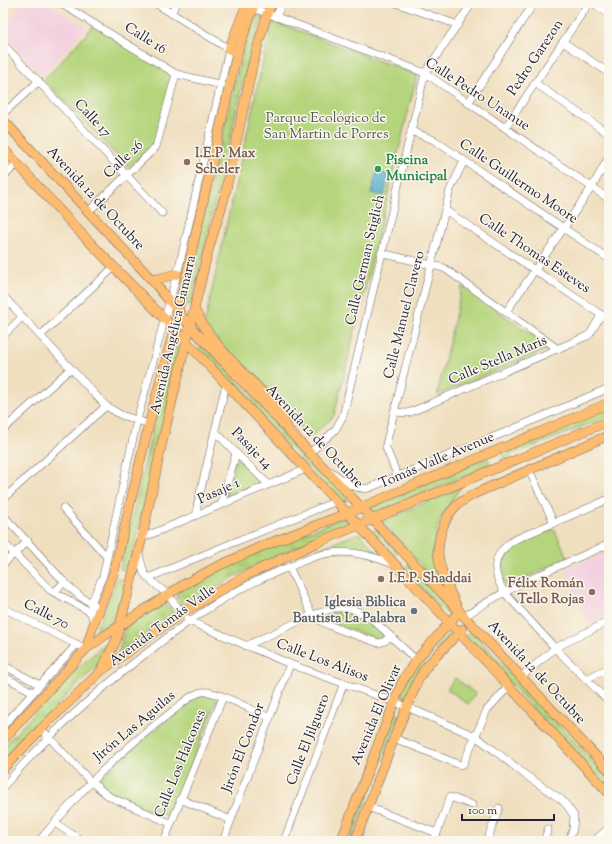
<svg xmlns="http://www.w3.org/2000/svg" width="612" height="844" viewBox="0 0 612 844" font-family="'Sorts Mill Goudy',serif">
<defs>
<pattern id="grass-tufts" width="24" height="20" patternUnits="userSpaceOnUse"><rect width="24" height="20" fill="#b5d57d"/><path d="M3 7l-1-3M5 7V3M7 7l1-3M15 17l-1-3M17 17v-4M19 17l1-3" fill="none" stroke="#9bb76d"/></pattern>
</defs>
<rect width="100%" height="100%" fill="#fbf7ec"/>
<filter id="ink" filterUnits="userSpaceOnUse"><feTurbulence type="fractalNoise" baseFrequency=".025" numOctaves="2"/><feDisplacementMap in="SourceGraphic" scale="8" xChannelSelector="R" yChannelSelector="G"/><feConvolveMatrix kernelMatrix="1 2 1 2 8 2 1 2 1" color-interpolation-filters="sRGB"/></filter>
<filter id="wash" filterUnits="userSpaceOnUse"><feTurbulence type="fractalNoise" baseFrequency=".012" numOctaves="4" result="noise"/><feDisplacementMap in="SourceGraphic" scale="16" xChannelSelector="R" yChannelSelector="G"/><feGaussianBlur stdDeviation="0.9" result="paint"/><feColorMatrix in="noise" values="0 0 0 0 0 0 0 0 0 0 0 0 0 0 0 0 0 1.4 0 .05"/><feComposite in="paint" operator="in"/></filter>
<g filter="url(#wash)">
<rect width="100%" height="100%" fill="#f0dfbf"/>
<g fill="#f3cfdf">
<polygon points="21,3 46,3 87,27 42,76 3,34"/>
<polygon points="609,551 609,615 589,625 565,570"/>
</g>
<g fill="url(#grass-tufts)" stroke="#6c7c5c">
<polygon points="259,13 262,19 250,53 191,305 182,304 242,54 256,17"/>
<polygon points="203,344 348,499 342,503 199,350"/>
<polygon points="172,347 181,349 129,570 120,569"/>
<polygon points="609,405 609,416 504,458 501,454 502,452"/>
<polygon points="484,459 488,459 490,464 489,466 376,513 373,512 370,508"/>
<polygon points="345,517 347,518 349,524 346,526 283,553 235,576 186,607 182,606 176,596 178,593 182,588 248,556"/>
<polygon points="376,529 398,552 393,556 371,533"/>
<polygon points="409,564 454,611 449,617 404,569"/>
<polygon points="117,578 126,582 115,620 92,639"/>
<polygon points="164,601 172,611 173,614 118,654 126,626"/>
<polygon points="445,630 451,635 432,654 419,670 406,699 400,694 410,675"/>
<polygon points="472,631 609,779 609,790 466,635"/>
<polygon points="105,644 106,657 65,697 3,764 3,747 70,675"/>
<polygon points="394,712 400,714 351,841 343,841"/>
</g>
<g fill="#b5d57d" stroke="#6c7c5c">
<polygon points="272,21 417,75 334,416 310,438 204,326"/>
<polygon points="95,24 174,73 156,141 149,150 128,167 44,80"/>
<polygon points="462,286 551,348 437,395"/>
<polygon points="239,459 262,483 262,484 229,498 226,495 235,461"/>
<polygon points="461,486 439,521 432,559 445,592 382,522"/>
<path d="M554,529L568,558L507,586C505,583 502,579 501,575C492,546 535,536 554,529Z"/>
<polygon points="359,533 377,552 314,551"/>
<polygon points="336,612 357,614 373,624 382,633 382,639 376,639 337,625 322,616"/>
<polygon points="455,678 476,694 468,704 447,689"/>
<path d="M204,695H209L218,697L171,816H167C143,807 113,801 97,780L153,731L198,697Z"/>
</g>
<polygon fill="#51accf" stroke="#3a6785" points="377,171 389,174 384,196 371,193"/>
</g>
<g filter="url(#ink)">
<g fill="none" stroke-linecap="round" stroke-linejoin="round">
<g stroke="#6a6469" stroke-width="8">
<g id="minor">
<polyline points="60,3 176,74 222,85"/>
<polyline points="396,3 458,25"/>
<polyline points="593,3 609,14"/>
<polyline points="253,8 425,73 609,199"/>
<polyline points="171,13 177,3"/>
<polyline points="276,17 282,3"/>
<polyline points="563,42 609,73"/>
<polyline points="3,44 162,213"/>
<polyline points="535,83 609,134"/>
<polyline points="468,103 534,3"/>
<polyline points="6,111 39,81"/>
<polyline points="505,128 589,3"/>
<polyline points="411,131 434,140 609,259"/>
<polyline points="3,177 17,164"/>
<polyline points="445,210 609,320"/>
<polyline points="88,212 156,147 176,74"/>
<polyline points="381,253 444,268 558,349"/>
<polyline points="3,296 106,406 121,415 149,424"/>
<polyline points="506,312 592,187 609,157"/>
<polyline points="3,336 22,317"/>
<polyline points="40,336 114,267"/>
<polyline points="394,412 407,413 411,412 587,336 590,334 601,315"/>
<polyline points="3,430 70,369"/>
<polyline points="215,431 236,453 268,484"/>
<polyline points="310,453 335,430 343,416 425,73 472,3"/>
<polyline points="529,470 554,523"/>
<path d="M330,471C343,479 353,491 369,488L513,429L609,388"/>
<polyline points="398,477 386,448 386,444 450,190 464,161"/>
<polyline points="3,499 106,406"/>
<path d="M609,499L514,540C492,555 491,570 504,592L555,648L609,702"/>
<polyline points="221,505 236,453"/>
<polyline points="63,508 107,557"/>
<polyline points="3,515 67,585 81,597 95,605"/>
<polyline points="197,515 197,506 226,384"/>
<polyline points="142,538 306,469"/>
<polyline points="3,542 50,590 94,614"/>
<polyline points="139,554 144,573 148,578 167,594 189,621 290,664 395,702 475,736 494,750 524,774 562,800 568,807 574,816 573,829 569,841"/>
<polyline points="3,564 28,541"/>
<path d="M289,567L312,615C328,628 359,636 379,643L385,641L390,636"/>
<polyline points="148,578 237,541 337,501"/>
<polyline points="54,592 65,582"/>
<polyline points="3,608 86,649"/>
<path d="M464,617C509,586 559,566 609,544"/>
<polyline points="94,623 91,613 91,603 103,576 137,420 180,263 229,49 155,3"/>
<polyline points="246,646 312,615 335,608 350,608 370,617 416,660"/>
<polyline points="3,665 40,685"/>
<polyline points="3,676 33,692"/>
<polyline points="521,677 555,648 609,621"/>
<polyline points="586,679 609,668"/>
<polyline points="3,726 77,644"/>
<polyline points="41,729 91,782 110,797 170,823"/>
<polyline points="394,738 460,765 463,764 487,710 509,686"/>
<path d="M3,787C48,735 97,690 152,649C193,617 235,588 284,569C297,564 310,557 324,554C348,549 372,555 395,565"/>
<polyline points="180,799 231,820"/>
<polyline points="368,807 437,833"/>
<polyline points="55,823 82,841"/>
<path d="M39,841C56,821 73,801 91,782C117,756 145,732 174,710C183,703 195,690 208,692C223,694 254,711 270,718"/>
<polyline points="164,841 223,697"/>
<polyline points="223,841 290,664"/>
<polyline points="284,841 344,683"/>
<polyline points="434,841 450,797 472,805"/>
<polyline points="487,841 499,808"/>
<polyline points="544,841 548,829"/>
<polyline points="594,841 609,828"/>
</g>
</g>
<g stroke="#6a6469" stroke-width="10">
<g id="major">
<polyline points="237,53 229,49 247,3"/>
<polyline points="3,120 152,280 191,327 609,770"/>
<polyline points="3,148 74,226 187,342 609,793"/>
<polyline points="152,280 177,274"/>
<path d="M195,310C214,351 254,379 282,414L287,427"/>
<polyline points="86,649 94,623 114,572 149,424 174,329 237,53 255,3"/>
<polyline points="102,668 116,641 124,609 142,538 162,443 208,251 224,199 253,63 267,14 272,3"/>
<polyline points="3,740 86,649 104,636 183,585 216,567 260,547 348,513 609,403"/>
<polyline points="3,769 41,729 101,671 182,613 247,575 316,543 609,421"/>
<path d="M341,841L402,682L416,660L459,612C453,596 442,578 439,560C436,543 443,518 456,506C461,501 468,498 474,494L609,435"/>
<polyline points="355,841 393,741 418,680 426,667 462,629"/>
</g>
</g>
<use href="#minor" stroke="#fff" stroke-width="7"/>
<use href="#major" stroke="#fdbc70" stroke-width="9"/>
</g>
</g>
<g fill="#8d6e63" stroke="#fbf7ec" stroke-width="1.5">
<circle cx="187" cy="162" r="4"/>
<circle cx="381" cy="579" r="4"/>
<circle cx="592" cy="592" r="4"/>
</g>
<circle fill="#2e9e5b" stroke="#fbf7ec" stroke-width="1.5" cx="378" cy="169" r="4"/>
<circle fill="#6b7280" stroke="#fbf7ec" stroke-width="1.5" cx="414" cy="611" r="4"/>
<g text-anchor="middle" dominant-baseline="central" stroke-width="3" stroke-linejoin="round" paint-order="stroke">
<g font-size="14" fill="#22223b" stroke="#fbf7ec">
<text transform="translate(145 39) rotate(32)">Calle 16</text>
<text transform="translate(536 58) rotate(-56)">Pedro Garezon</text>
<text transform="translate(477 95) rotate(33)">Calle Pedro Unanue</text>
<text transform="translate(92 119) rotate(47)">Calle 17</text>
<text transform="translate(124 160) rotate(-43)">Calle 26</text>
<text transform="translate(518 182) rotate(34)">Calle Guillermo Moore</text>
<text transform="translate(95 199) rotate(47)">Avenida 12 de Octubre</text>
<text transform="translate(534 254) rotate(34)">Calle Thomas Esteves</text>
<text transform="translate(366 260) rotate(-77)">Calle German Stiglich</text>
<text transform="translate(405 315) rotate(-76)">Calle Manuel Clavero</text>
<text transform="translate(174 335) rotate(-77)">Avenida Angélica Gamarra</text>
<text transform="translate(498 361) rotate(-23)">Calle Stella Maris</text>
<text transform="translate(314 437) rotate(47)">Avenida 12 de Octubre</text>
<text transform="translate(251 449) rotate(46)">Pasaje 14</text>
<text transform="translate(437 461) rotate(-23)">Tomás Valle Avenue</text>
<text transform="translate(219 492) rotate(-24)">Pasaje 1</text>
<text transform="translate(46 615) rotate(27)">Calle 70</text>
<text transform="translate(163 626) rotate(-36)">Avenida Tomás Valle</text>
<text transform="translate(322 661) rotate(21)">Calle Los Alisos</text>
<text transform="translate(536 673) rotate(47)">Avenida 12 de Octubre</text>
<text transform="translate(377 715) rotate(-67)">Avenida El Olivar</text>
<text transform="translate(135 727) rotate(-40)">Jirón Las Aguilas</text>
<text transform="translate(309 740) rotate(-69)">Calle El Jilguero</text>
<text transform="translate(244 748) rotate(-69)">Jirón El Condor</text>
<text transform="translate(181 764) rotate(-68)">Calle Los Halcones</text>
</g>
<g font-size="14" fill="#4e584f" stroke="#fbf7ec">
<text x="326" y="119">Parque Ecológico de<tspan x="326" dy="16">San Martin de Porres</tspan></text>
</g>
<g font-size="14" font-weight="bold" fill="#785e54" stroke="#fbf7ec" text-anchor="start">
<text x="195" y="154">I.E.P. Max<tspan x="195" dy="16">Scheler</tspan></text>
<text x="389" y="579">I.E.P. Shaddai</text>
<text x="584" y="584" text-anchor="end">Félix Román<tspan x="584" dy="16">Tello Rojas</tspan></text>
</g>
<g font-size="14" font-weight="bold" fill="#27864d" stroke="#fbf7ec" text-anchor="start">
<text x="386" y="161">Piscina<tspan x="386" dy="16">Municipal</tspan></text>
</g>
<g font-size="14" font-weight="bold" fill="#5b616d" stroke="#fbf7ec" text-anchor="end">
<text x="406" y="603">Iglesia Biblica<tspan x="406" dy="16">Bautista La Palabra</tspan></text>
</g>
</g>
<rect width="612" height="844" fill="none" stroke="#fbf7ec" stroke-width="16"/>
<path d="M462 814v6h92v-6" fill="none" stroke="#22223b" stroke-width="2"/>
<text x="468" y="814" font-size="12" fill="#22223b" stroke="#fbf7ec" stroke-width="3" paint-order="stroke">100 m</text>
</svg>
